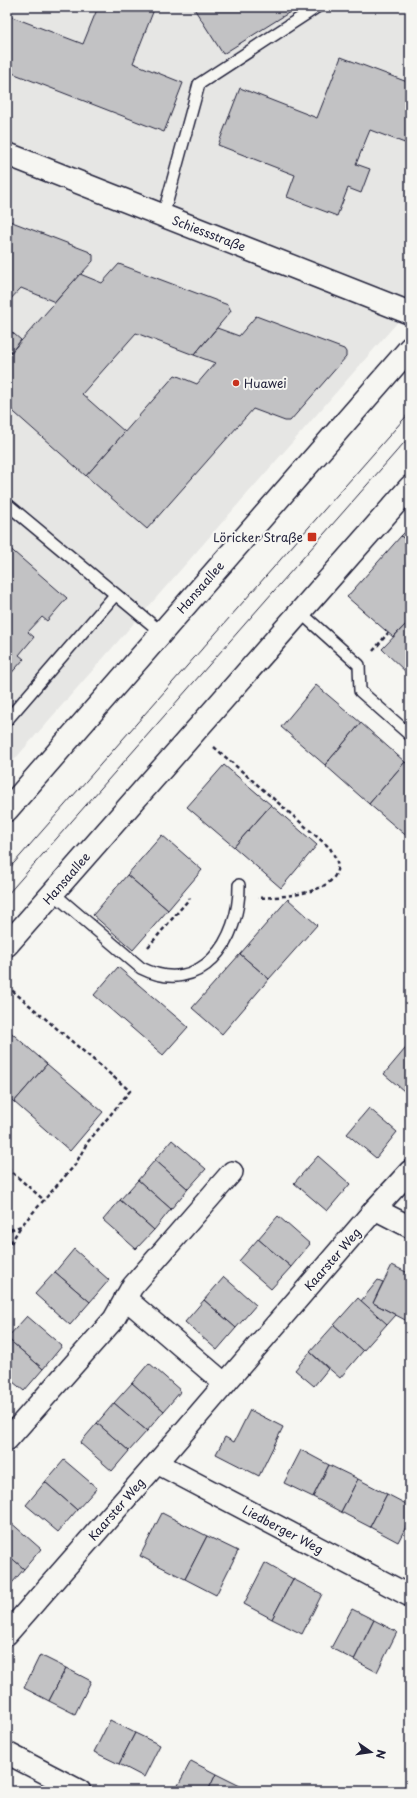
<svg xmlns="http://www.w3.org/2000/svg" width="417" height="1798" viewBox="0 0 417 1798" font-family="'Playpen Sans',sans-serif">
<rect width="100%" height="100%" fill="#f6f6f2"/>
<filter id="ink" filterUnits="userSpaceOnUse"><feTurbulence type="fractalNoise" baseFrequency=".025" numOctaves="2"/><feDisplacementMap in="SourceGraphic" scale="8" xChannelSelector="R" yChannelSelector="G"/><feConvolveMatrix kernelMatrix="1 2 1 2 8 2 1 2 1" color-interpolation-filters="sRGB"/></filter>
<g filter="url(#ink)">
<polygon fill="#e6e6e4" points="7,7 410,7 410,308 7,768"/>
<g fill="#c2c2c4" stroke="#22223b">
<polygon points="98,7 155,7 133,63 183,83 164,132 7,71 7,15 83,44"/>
<polygon points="193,7 298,7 223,54"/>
<polygon points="341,57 410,83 410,145 370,130 356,164 370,169 361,193 348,188 337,216 287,197 295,175 218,145 240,88 317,118"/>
<polygon points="7,220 90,252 93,255 93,261 55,302 21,288 7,303"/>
<polygon points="119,264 228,305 231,311 194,355 136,333 82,394 125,432 86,476 7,406 7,357 80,274 102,283"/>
<polygon points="256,316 344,349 346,352 346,357 290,421 285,421 253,409 147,529 86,476 175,375 197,384 215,363 194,355 217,328 239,336"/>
<polygon points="7,328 21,340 7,357"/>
<polygon points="410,527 410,544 401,536"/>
<polygon points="401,536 410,544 410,599 405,604 410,608 410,620 393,637 347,597"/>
<polygon points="7,546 67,598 47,621 42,617 28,632 34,637 19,655 24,659 7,678"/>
<polygon points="410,620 410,676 382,649"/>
<polygon points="316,685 361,723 325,765 281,727"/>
<polygon points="361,723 405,762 369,804 325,765"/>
<polygon points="405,762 410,766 410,839 369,804"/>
<polygon points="224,765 271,805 234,847 187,807"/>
<polygon points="271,805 317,845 281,888 234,847"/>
<polygon points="162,835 202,870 168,910 127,875"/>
<polygon points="127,875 168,910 133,950 93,915"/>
<polygon points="288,899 317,925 269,979 240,954"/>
<polygon points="240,954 269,979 222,1034 192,1008"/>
<polygon points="118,967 188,1027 163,1055 94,995"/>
<polygon points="7,1029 47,1064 14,1102 7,1096"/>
<polygon points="410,1043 410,1096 384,1074"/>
<polygon points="47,1064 103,1112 70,1151 14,1102"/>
<polygon points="369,1108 397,1132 376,1158 347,1134"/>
<polygon points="172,1140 206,1169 188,1189 155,1160"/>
<polygon points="318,1156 350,1184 327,1211 294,1183"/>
<polygon points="155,1160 188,1189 171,1209 138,1180"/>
<polygon points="138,1180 171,1209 154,1230 120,1200"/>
<polygon points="120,1200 154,1230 136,1249 103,1220"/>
<polygon points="278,1216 310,1244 291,1267 258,1239"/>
<polygon points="258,1239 291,1267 271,1289 239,1261"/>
<polygon points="74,1249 109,1280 90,1302 55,1272"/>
<polygon points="392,1265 410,1274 409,1322 373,1303"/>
<polygon points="55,1272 90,1302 70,1325 35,1294"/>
<polygon points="224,1277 256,1305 236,1328 204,1300"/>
<polygon points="378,1280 383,1282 373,1303 396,1315 387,1325 361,1301"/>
<polygon points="358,1298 387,1324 363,1351 334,1325"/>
<polygon points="204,1300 236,1328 217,1350 185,1322"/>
<polygon points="27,1316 62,1346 43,1369 7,1338"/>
<polygon points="334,1325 363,1351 340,1378 310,1352"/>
<polygon points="7,1338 43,1369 24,1391 7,1377"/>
<polygon points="310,1352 328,1369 314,1386 295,1370"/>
<polygon points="149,1363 181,1391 164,1411 132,1383"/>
<polygon points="132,1383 164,1411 147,1431 114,1403"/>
<polygon points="114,1403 147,1431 129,1451 97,1423"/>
<polygon points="250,1410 283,1427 259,1476 216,1454 225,1437 234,1442"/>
<polygon points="97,1423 129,1451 112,1471 80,1443"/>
<polygon points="301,1450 329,1465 313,1497 284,1483"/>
<polygon points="64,1460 97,1488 77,1510 45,1482"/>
<polygon points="329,1465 358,1479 341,1512 313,1497"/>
<polygon points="358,1479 387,1494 370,1527 341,1512"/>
<polygon points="45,1482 77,1510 58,1532 26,1505"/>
<polygon points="387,1494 410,1506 410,1519 398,1542 370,1527"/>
<polygon points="162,1513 207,1536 185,1579 140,1556"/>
<polygon points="9,1521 41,1549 24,1569 7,1554 7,1523"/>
<polygon points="207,1536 238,1551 216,1595 185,1579"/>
<polygon points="7,1554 24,1569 7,1589"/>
<polygon points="265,1563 293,1579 272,1619 244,1604"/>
<polygon points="293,1579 322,1594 302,1634 272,1619"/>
<polygon points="352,1609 374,1620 354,1660 331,1648"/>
<polygon points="374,1620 397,1632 377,1672 354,1660"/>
<polygon points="40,1655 66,1668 49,1701 24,1688"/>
<polygon points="66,1668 91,1681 75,1714 49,1701"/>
<polygon points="110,1720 135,1733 119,1764 94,1752"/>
<polygon points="135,1733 160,1745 144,1777 119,1764"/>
<polygon points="191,1761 216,1774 208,1791 175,1791"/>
<polygon points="216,1774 242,1787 240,1791 208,1791"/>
</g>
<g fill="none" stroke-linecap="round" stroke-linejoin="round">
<g stroke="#22223b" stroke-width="14">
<g id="lane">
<polyline points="163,216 199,84 317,7"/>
<polyline points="7,504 161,632"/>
<polyline points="300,612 359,665 360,691 410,735"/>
<polyline points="7,720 115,595"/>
<path d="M53,893L141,968C201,998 240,940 239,885"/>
</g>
</g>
<g stroke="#22223b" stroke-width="24">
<g id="street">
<polyline points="375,1209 410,1227"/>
<polyline points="125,1298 225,1384"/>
<polyline points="7,1440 114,1319 132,1287 232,1172"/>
<polyline points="157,1463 410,1596"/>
<polyline points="7,1634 157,1463 375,1209 410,1171"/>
<polyline points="7,1753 80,1791"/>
</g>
</g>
<g stroke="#22223b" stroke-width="25">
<g id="secondary">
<polyline points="7,154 410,313"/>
<polyline points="7,810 410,348"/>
<polyline points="7,945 410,487"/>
</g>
</g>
<g stroke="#22223b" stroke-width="2.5" stroke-dasharray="4 3" stroke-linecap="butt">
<polyline points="373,651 388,633"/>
<path d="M214,747L330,848C332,852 336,858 337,862C343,895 278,897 258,898"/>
<polyline points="148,947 190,898"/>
<polyline points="7,986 130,1091 87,1143 75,1165 21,1226 7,1231"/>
<polyline points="7,1168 44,1200"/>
<polyline points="7,1249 21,1226"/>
</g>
<use href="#lane" stroke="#f6f6f2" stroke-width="11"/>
<use href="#street" stroke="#f6f6f2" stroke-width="21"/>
<use href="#secondary" stroke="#f6f6f2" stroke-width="22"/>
<g stroke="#22223b" stroke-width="1">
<polyline points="7,871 410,412"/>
<polyline points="7,895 410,436"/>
</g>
</g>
</g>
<g fill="#c8321e" stroke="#f6f6f2" stroke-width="1.5">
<circle cx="236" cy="383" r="4"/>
<rect x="307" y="532" width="10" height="10" rx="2"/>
</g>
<g text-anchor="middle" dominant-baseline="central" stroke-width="4" stroke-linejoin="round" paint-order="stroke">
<g font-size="12" fill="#22223b" stroke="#f6f6f2">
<text transform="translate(209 233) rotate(21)">Schiessstraße</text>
<text transform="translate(200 587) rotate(-49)">Hansaallee</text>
<text transform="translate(66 878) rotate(-49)">Hansaallee</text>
<text transform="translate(332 1259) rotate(-49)">Kaarster Weg</text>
<text transform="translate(116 1509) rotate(-49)">Kaarster Weg</text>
<text transform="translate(283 1529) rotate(28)">Liedberger Weg</text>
</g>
<g font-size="12" fill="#22223b" stroke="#f6f6f2" text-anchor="start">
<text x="244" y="383">Huawei</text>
<text x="303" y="537" text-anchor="end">Löricker Straße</text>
</g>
</g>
<rect width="417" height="1798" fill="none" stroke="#f6f6f2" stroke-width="24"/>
<rect x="12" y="12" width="393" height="1774" fill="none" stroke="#22223b" stroke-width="1.5" filter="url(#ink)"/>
<g transform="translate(371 1752) rotate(103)" stroke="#f6f6f2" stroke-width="3" paint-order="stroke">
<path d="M0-3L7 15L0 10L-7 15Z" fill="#22223b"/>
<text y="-6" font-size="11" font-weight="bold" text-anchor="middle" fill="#22223b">N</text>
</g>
</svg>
